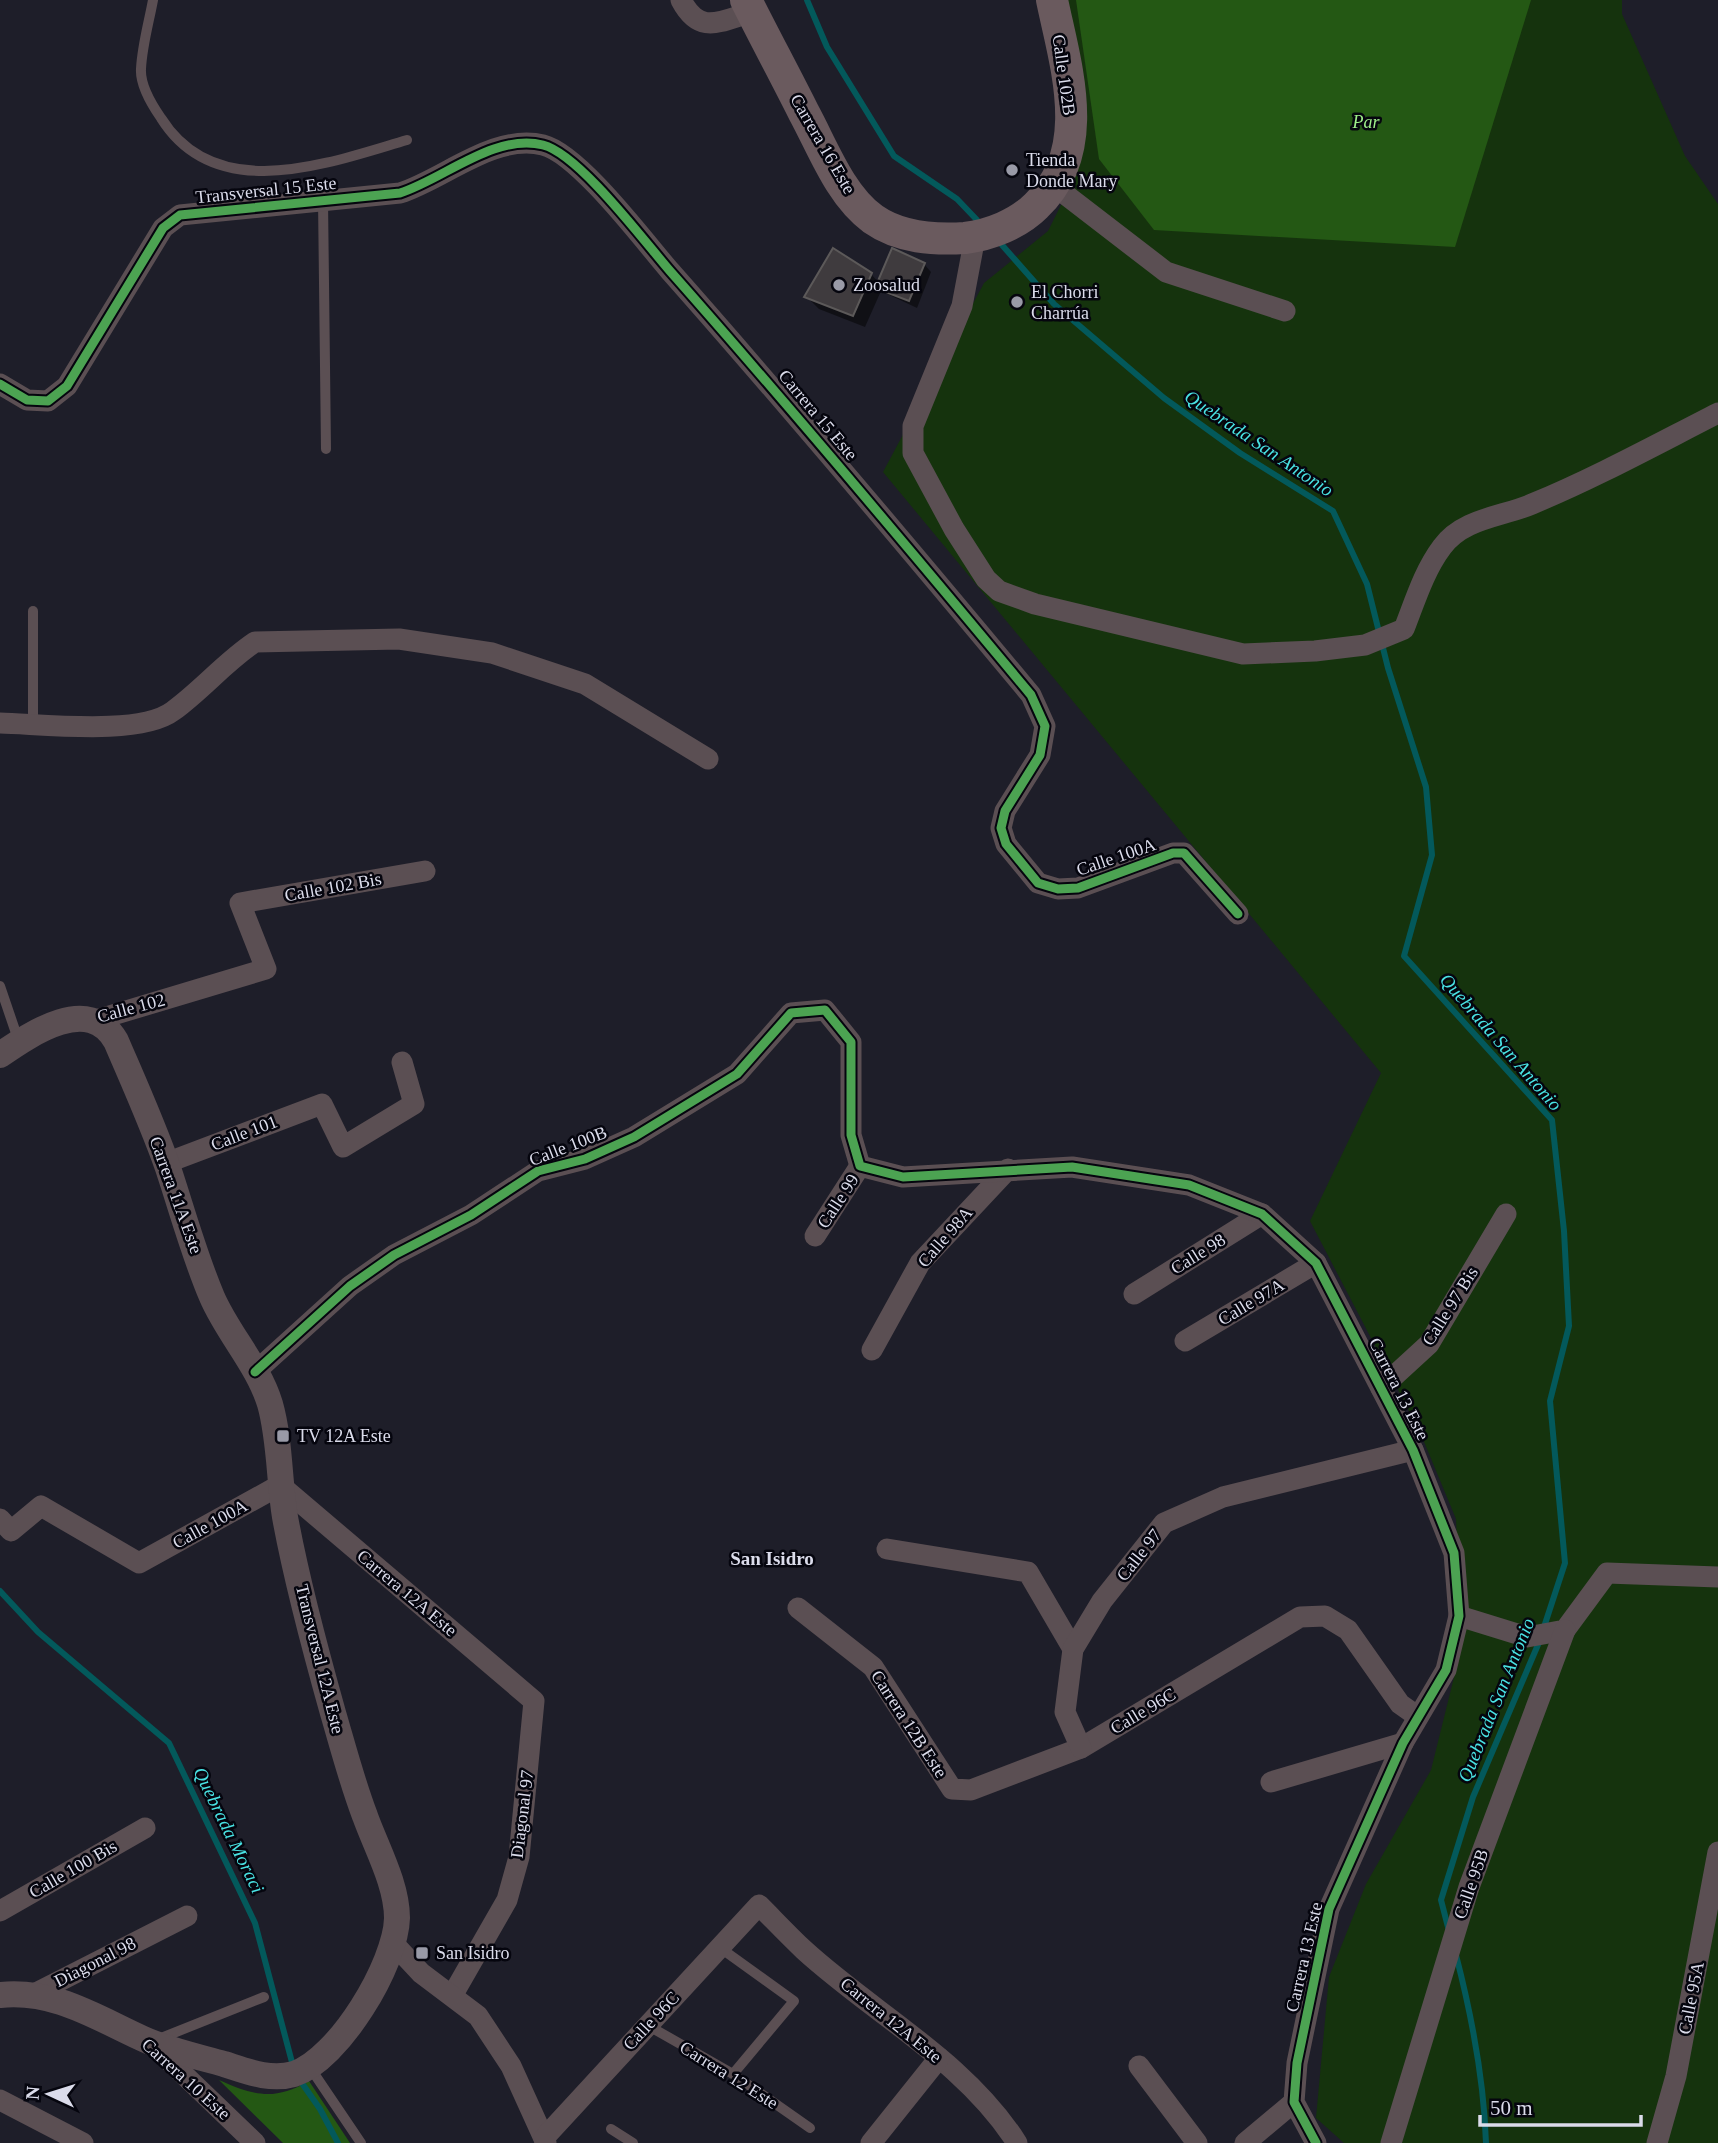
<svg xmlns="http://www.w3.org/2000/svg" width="1718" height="2143" viewBox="0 0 1718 2143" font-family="'Times New Roman',serif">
<rect width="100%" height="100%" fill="#1e1e29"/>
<polygon fill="#15330d" points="1058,0 1622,0 1622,14 1685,156 1718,204 1718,2143 1344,2143 1316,2118 1329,1977 1366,1884 1431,1770 1462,1645 1456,1519 1420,1432 1310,1221 1381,1073 883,472 984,283 1048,231 1074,179 1084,99"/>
<g fill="#245814">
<polygon points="1076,0 1531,0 1455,247 1154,230 1099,159"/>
<path d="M219,2080C255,2096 274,2101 309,2081L350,2143H283Z"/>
</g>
<polygon fill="#0007" points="924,264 931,272 917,308 881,291 865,327 819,309 807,297 871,274 879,283"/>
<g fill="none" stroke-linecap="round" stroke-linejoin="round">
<g stroke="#03595b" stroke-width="6">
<polyline points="807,0 827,47 894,156 957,199 977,220"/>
<polyline points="1002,245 1054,304 1164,398 1240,453 1333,511 1367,584 1388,668 1426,787 1432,855 1404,956 1552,1120 1564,1231 1569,1326 1550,1401 1565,1563 1543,1630"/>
<polyline points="0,1591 38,1632 169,1743 255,1923 293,2066"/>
<polyline points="1449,1931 1441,1900 1473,1797 1540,1640"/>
<path d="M1456,1955C1472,2017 1484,2079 1486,2143"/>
<polyline points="299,2079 320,2109 338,2143"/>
</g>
</g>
<g fill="#3f3b3e" stroke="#5c5959" stroke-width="2">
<polygon points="833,248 872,273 853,316 804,297"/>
<polygon points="892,248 925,263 909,301 875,288"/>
</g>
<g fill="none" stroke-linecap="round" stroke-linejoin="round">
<g stroke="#5b4f53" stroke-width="10">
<path d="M153,0C149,22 142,46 141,69C140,85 152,105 161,118C216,206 328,163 407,140"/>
<polyline points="323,200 326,449"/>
<polyline points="33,724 33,611"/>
<polyline points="0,986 19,1042"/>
<polyline points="719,1947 794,2001 733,2074"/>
<polyline points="647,2025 733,2074 810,2128"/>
<polyline points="156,2040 264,1997"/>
<polyline points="309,2066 361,2143"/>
<polyline points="611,2129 633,2143"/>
</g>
<g stroke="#5b4f53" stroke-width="21">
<path d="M681,0C700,36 720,21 752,12"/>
<polyline points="1053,185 1166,272 1285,311"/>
<path d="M975,237L962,306L913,426V453L954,529L986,579L999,591L1035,604L1243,654L1315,651L1365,645L1404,629C1415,601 1424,571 1442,547C1463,518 1502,517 1532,504C1595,478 1657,444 1718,413"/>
<path d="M0,384L27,400L48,401L67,386L163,228L180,215L400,193C444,179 494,133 543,145C579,154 644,241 670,271C793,410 912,552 1031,695L1045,726L1040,755L1005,811L1001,828L1006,844L1038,883L1058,889L1078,888L1173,853H1184L1238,914"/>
<path d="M0,723C43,724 140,736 173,711C202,690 225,662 255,642L399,639L492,653L585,684L708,759"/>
<polyline points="96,1020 266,969 240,903 425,871"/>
<polyline points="166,1163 322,1104 343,1147 414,1104 402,1062"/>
<polyline points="815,1236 860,1166"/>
<polyline points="1134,1294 1262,1214"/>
<polyline points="1185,1341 1316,1263"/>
<polyline points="872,1350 920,1263 1008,1169"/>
<polyline points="255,1372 350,1286 394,1255 471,1215 538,1171 585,1159 634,1137 737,1074 791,1013 825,1010 851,1042 851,1135 860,1166 903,1177 1072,1167 1189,1185 1262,1214 1316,1263 1413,1450 1454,1553 1459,1616 1446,1670 1403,1743 1329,1909 1297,2063 1294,2102 1316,2143"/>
<polyline points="1381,1388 1429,1344 1506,1214"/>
<polyline points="0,1519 11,1531 41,1506 139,1563 280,1485 534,1701 519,1857 507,1900 452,1996"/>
<polyline points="887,1549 1028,1572 1073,1649"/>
<polyline points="798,1608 873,1667 952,1789 971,1790 1081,1748 1300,1617 1325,1616 1348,1630 1400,1704 1417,1716"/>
<polyline points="1459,1616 1527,1637 1565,1630 1607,1573 1718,1577"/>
<polyline points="1081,1748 1065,1712 1073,1649 1102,1601 1164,1523 1223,1497 1413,1450"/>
<polyline points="1271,1782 1403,1743"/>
<polyline points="0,1911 145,1828"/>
<polyline points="393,1943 421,1973 478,2016 511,2066 546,2143"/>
<polyline points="32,1995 187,1916"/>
<polyline points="153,2045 255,2143"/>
<polyline points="1139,2066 1197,2143"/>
<polyline points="0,2100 83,2143"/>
<path d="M544,2138L759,1905C774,1920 788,1935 804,1950C874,2014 965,2061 1017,2143"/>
<polyline points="871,2143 939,2058"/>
<polyline points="1245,2143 1294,2102"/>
<polyline points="1391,2143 1469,1887 1565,1630"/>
<polyline points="1657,2143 1676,2076 1718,1852"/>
</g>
<path stroke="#5b4f53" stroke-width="26" d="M0,1055C32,1033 89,994 116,1041C134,1083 153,1125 168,1168C182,1210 194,1255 212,1297C228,1334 258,1365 270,1404C280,1439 279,1480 285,1517C297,1583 315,1649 333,1713C343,1747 352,1782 365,1816C376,1847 397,1884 397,1918C396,1964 339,2059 294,2074C270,2081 246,2071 224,2064C199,2057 172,2051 148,2041C100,2020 56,1989 0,1995"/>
<path stroke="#6a5a5e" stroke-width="32" d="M746,0C765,38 785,75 804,113C823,148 840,195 873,219C900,238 934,240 965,238C990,235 1018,224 1036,206C1094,151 1066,67 1052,0"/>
<g stroke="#05050e" stroke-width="13">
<g id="cycleway">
<path d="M0,384L27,400L48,401L67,386L163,228L180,215L400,193C444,179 494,133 543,145C579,154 644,241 670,271C793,410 912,552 1031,695L1045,726L1040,755L1005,811L1001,828L1006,844L1038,883L1058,889L1078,888L1173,853H1184L1238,914"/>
<polyline points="255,1372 350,1286 394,1255 471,1215 538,1171 585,1159 634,1137 737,1074 791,1013 825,1010 851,1042 851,1135 860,1166 903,1177 1072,1167 1189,1185 1262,1214 1316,1263 1413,1450 1454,1553 1459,1616 1446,1670 1403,1743 1329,1909 1297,2063 1294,2102 1316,2143"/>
</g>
</g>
<use href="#cycleway" stroke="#4ca352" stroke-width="9"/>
</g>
<g fill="#999aa7" stroke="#05050e" stroke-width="2.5">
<circle cx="1012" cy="170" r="7"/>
<circle cx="839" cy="285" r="7"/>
<circle cx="1017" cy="302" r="7"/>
<rect x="276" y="1429" width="14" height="14" rx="3.5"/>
<rect x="415" y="1946" width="14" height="14" rx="3.5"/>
</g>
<g text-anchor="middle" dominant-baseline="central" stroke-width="5" stroke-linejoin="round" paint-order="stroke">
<g font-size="18" fill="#dbdceb" stroke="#05050e">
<text transform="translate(1064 75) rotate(82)">Calle 102B</text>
<text transform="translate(823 144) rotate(60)">Carrera 16 Este</text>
<text transform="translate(266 190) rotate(-6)">Transversal 15 Este</text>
<text transform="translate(818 415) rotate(50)">Carrera 15 Este</text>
<text transform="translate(1116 857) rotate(-19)">Calle 100A</text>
<text transform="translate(333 887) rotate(-10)">Calle 102 Bis</text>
<text transform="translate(131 1008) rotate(-15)">Calle 102</text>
<text transform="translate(244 1133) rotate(-21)">Calle 101</text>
<text transform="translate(568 1146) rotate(-21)">Calle 100B</text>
<text transform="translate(176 1195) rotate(70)">Carrera 11A Este</text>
<text transform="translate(838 1201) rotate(-57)">Calle 99</text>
<text transform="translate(945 1237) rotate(-49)">Calle 98A</text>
<text transform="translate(1198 1254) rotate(-32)">Calle 98</text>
<text transform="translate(1251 1302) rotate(-31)">Calle 97A</text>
<text transform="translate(1450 1306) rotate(-58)">Calle 97 Bis</text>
<text transform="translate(1399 1389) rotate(63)">Carrera 13 Este</text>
<text transform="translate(210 1524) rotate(-29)">Calle 100A</text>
<text transform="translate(1139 1555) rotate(-52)">Calle 97</text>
<text transform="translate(407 1593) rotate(40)">Carrera 12A Este</text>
<text transform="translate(320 1659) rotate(76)">Transversal 12A Este</text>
<text transform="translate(1143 1711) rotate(-31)">Calle 96C</text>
<text transform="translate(909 1724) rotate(57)">Carrera 12B Este</text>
<text transform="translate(522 1814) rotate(-83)">Diagonal 97</text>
<text transform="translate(73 1869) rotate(-30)">Calle 100 Bis</text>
<text transform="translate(1471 1884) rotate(-71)">Calle 95B</text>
<text transform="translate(1304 1957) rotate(-77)">Carrera 13 Este</text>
<text transform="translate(95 1962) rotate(-27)">Diagonal 98</text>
<text transform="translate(1691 1998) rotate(-79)">Calle 95A</text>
<text transform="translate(891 2020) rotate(39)">Carrera 12A Este</text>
<text transform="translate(651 2021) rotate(-47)">Calle 96C</text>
<text transform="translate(729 2075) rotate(32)">Carrera 12 Este</text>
<text transform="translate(186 2079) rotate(42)">Carrera 10 Este</text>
</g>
<g font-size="18" font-style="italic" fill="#9ff08a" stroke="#05050e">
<text x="1366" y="122">Par</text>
</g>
<g font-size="18" fill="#dbdceb" stroke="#05050e" text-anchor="start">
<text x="1026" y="160">Tienda<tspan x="1026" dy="21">Donde Mary</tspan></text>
<text x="853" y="285">Zoosalud</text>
<text x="1031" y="292">El Chorri<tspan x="1031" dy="21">Charrúa</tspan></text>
<text x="297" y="1436">TV 12A Este</text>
<text x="436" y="1953">San Isidro</text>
</g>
<g font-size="19" font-style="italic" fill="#49e2e3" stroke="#05050e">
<text transform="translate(1259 443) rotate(34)">Quebrada San Antonio</text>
<text transform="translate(1501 1042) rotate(49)">Quebrada San Antonio</text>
<text transform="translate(1496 1700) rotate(-68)">Quebrada San Antonio</text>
<text transform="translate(229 1830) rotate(64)">Quebrada Moraci</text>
</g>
<g font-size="19" font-weight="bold" fill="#dbdceb" stroke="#05050e">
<text x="772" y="1558">San Isidro</text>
</g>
</g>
<g transform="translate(49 2094) rotate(274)" stroke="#05050e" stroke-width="5" paint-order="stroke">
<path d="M0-5L12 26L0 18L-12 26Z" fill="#dbdceb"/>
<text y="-10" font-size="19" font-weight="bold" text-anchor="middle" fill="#dbdceb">N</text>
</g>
<path d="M1480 2115v10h161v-10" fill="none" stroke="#dbdceb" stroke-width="3.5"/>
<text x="1490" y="2115" font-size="21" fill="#dbdceb" stroke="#05050e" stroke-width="5" paint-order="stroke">50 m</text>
</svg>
